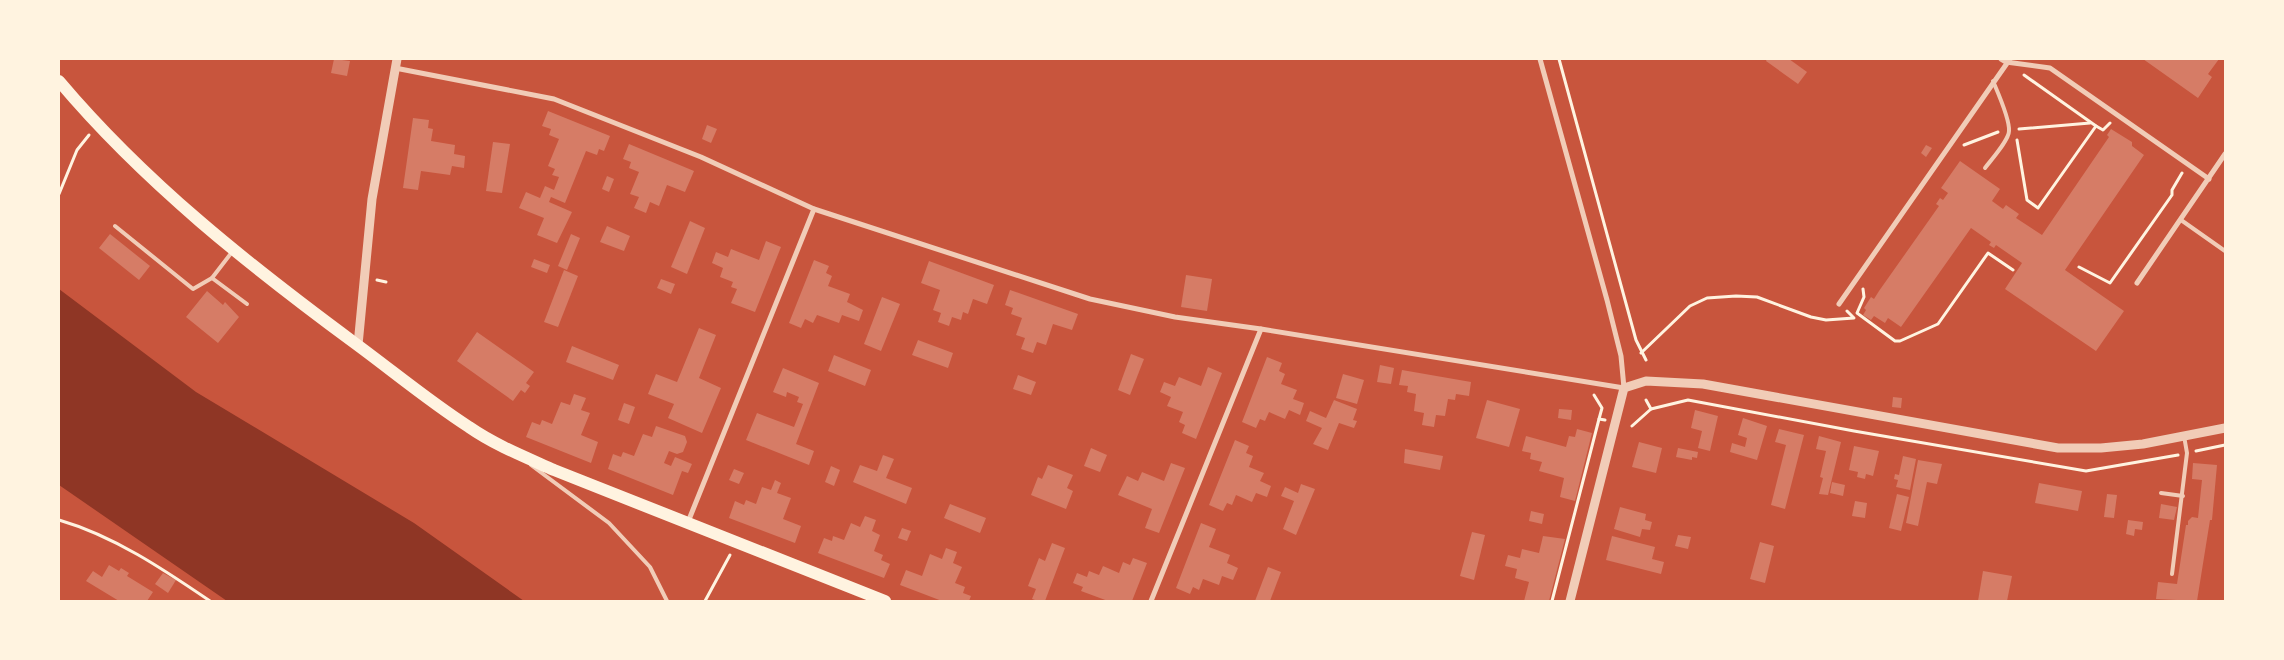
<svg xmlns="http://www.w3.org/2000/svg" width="2284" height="660" viewBox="0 0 2284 660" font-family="'Fira Sans',sans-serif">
<rect width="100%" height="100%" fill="#c8553d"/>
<polygon fill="#8f3625" points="59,289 196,392 414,523 524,601 227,601 59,485"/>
<g fill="#d67c66">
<polygon points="334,59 350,61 347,76 331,73"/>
<polygon points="1767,59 1789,59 1807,72 1798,84 1766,61"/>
<polygon points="2143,59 2219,59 2208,74 2212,77 2198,98"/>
<polygon points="548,111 610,136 604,151 599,149 597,155 586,151 565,203 551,197 549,202 572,212 557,243 537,235 544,218 519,208 526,192 540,198 545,186 554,190 559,177 552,175 555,169 548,166 559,139 549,135 551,129 542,126"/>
<polygon points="413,118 429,120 428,128 433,129 431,141 455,145 454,154 465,156 464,168 452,166 450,175 421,171 418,190 403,188"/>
<polygon points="707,125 717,129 711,143 702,139"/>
<polygon points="2111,129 2132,142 2132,146 2144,155 2065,270 2124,311 2096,351 2005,289 2022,263 1996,245 1994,248 1989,245 1991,242 1971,228 1901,327 1888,318 1885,323 1874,316 1871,320 1863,315 1866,310 1864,308 1871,297 1874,299 1879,291 1939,206 1936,204 1940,198 1943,200 1948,193 1941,188 1960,161 2000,189 1992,201 2003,209 2006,205 2019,214 2016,218 2042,235 2109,137 2107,135"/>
<polygon points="493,142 510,144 502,193 486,191"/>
<polygon points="629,144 694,171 685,192 667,185 659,206 650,202 646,213 634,208 639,197 630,194 639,172 629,168 631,162 623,159"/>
<polygon points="1926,145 1932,148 1926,157 1921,153"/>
<polygon points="607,176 614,179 609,192 602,189"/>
<polygon points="690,221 705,228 687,274 671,267"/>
<polygon points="607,226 630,236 624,251 600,242"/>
<polygon points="110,234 150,266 139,280 99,248"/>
<polygon points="571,234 580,238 567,270 558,266"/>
<polygon points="766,241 781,247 755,312 731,303 737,289 731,287 733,282 720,277 723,268 712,263 716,252 728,257 731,249 759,260"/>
<polygon points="534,259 550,265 547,273 531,267"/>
<polygon points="814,260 829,266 826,273 832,276 828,286 850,294 847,302 863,310 859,321 842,315 839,323 817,315 813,323 805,319 801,328 789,323"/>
<polygon points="929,261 994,285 987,304 973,299 968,314 963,312 961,320 952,317 949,326 938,322 941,313 933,310 940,290 921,283"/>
<polygon points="564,270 578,276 558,327 544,322"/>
<polygon points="1186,275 1212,279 1207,311 1181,307"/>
<polygon points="661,279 675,284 671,294 657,288"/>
<polygon points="1010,290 1078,314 1072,330 1053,324 1046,345 1037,342 1033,353 1021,349 1025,338 1016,335 1022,318 1011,314 1013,308 1005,305"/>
<polygon points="207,291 223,305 225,302 239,317 218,343 186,317"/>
<polygon points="882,297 900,304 881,351 864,344"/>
<polygon points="699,328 716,335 699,378 721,388 702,433 668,418 674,404 648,394 656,374 677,382"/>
<polygon points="477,332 534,372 526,383 530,386 525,393 521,390 513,401 457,361"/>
<polygon points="918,340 953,353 948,368 912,355"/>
<polygon points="572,346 619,365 613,380 566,362"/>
<polygon points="1131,354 1144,359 1130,395 1118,390"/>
<polygon points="834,355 871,370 865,386 828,371"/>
<polygon points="1267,357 1282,363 1279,371 1285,374 1281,384 1297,390 1293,399 1304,403 1300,415 1289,410 1285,419 1269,412 1265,421 1260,419 1256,428 1242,422"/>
<polygon points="1380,365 1394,368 1391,384 1377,382"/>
<polygon points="1208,367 1222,373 1196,439 1182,433 1185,425 1179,422 1183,412 1167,406 1171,397 1160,392 1164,382 1175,386 1179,377 1201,386"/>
<polygon points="783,368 819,383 796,444 814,451 809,465 746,440 757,413 794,427 803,404 797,402 799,397 787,392 786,397 773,392"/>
<polygon points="1402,370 1471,382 1469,396 1456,394 1455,400 1448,399 1445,416 1436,415 1434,427 1422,425 1424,413 1414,411 1416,394 1407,392 1408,386 1399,385"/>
<polygon points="1343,374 1364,380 1357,404 1336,398"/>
<polygon points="1018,375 1036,382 1031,395 1013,389"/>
<polygon points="574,394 586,398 581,410 590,413 581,435 598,442 591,463 526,437 532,422 540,425 542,420 552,424 561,402 570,405"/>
<polygon points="1893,397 1902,398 1901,408 1892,407"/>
<polygon points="1334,400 1357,409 1353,420 1357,421 1354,428 1339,423 1328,450 1313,444 1322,428 1306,421 1310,411 1326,418"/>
<polygon points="1487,400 1520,409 1509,447 1476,438"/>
<polygon points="624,403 635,407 629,424 618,420"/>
<polygon points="1559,409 1572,410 1571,420 1558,418"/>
<polygon points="1695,410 1718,416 1710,451 1698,448 1702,431 1691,428"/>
<polygon points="1743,418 1767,426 1757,460 1730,452 1732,443 1745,447 1747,438 1738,435"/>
<polygon points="656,426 685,436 687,442 683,452 677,454 669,451 664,463 671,466 675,457 692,464 688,473 682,471 673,495 608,469 613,454 621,457 623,452 634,456 643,434 652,437"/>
<polygon points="1577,429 1592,433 1575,501 1560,497 1564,478 1539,471 1542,462 1530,459 1531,453 1522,451 1526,436 1566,447 1569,436 1575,437"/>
<polygon points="1779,429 1804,435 1785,509 1771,505 1786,445 1775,442"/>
<polygon points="1819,436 1841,442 1828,495 1819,494 1823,478 1820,477 1826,451 1816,449"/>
<polygon points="1235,440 1249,446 1246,453 1253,456 1249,467 1264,473 1260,481 1271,486 1267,497 1256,493 1252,502 1236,495 1232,505 1227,503 1223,511 1209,505"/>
<polygon points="1639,442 1662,448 1656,473 1632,467"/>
<polygon points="1854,446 1879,451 1873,476 1866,474 1865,479 1857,477 1858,472 1849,470"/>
<polygon points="1091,448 1107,455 1100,472 1084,466"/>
<polygon points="1678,448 1698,452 1697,458 1692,457 1692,460 1676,457"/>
<polygon points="1405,449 1443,456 1440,470 1404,463"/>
<polygon points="883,455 894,459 886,478 912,488 906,504 853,482 860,465 877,471"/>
<polygon points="1903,456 1916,459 1910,490 1896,487 1898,480 1894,479 1895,474 1899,475"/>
<polygon points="1918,460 1942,464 1937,484 1927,482 1918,526 1906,523"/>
<polygon points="1171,463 1185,468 1159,533 1145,528 1152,509 1118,495 1127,476 1138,481 1142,472 1164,481"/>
<polygon points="2193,463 2217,465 2212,520 2210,520 2197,601 2156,599 2158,582 2177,584 2186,525 2188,525 2188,521 2192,517 2198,518 2202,480 2192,479"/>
<polygon points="1048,465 1073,475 1067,488 1073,491 1066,509 1031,495 1038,477 1042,479"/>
<polygon points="831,466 840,470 834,486 825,482"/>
<polygon points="734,469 744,473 739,484 729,480"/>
<polygon points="775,480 781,483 777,493 791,498 783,519 801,526 795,543 729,518 735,501 744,505 746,500 756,504 762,487 771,490"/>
<polygon points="1832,482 1845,485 1843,496 1830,493"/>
<polygon points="2039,483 2082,491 2078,511 2035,503"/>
<polygon points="1301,484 1315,489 1296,535 1283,529 1294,501 1281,496 1285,487 1298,493"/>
<polygon points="1897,494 1909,497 1901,531 1889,528"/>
<polygon points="2107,494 2117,495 2114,518 2104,517"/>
<polygon points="1855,501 1867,503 1865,518 1852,516"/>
<polygon points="950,504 986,518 980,533 944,518"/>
<polygon points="2161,504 2177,507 2174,520 2159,518"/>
<polygon points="1620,507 1646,514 1645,520 1652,522 1650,530 1642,529 1640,537 1614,529"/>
<polygon points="1531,511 1544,514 1542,524 1529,521"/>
<polygon points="865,516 876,520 872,531 880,535 874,551 883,555 881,560 890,564 884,578 818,553 824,538 832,541 833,536 844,540 851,523 860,527"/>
<polygon points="2128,520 2143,522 2142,530 2135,529 2134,536 2126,534"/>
<polygon points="1201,523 1216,529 1209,547 1230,555 1227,563 1238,568 1233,580 1222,576 1219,585 1203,579 1199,590 1193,587 1190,594 1176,588"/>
<polygon points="902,528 911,531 907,541 898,538"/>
<polygon points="1472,532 1485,535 1474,580 1460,576"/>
<polygon points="1678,535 1691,537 1688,549 1675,546"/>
<polygon points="1543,536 1565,539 1549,601 1524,601 1529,582 1515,578 1517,569 1505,566 1508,555 1520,558 1522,549 1539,553"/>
<polygon points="1612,536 1655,547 1652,559 1664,562 1661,574 1606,560"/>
<polygon points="1760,542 1774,546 1765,583 1750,579"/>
<polygon points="1052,543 1065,548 1045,601 1038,601 1032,599 1036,589 1028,586 1039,558 1045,561"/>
<polygon points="946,548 957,552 953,563 962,567 955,583 965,587 963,593 971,596 969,601 942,601 900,585 906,570 922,576 930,554 942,559"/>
<polygon points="1133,558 1147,563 1132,601 1108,601 1081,591 1083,587 1073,583 1077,573 1087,577 1089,571 1099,575 1103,566 1119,573 1123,562 1130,565"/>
<polygon points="109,565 119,571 121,568 129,573 127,576 153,592 147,601 119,601 86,581 93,571 102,577"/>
<polygon points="1268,567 1281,572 1270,601 1255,601"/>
<polygon points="1983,571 2012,576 2007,601 1978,601"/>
<polygon points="163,573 176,580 168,593 155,584"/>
</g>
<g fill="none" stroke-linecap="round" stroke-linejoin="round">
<g stroke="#fff3e0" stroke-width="3">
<polyline points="1559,59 1636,340 1646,360"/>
<polyline points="2024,75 2096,126 2103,130 2110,123"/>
<polyline points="2019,129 2090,123"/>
<polyline points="2017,140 2027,200 2038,208 2096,126"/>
<polyline points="1964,145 1998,132"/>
<polyline points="59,194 77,150 89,135"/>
<polyline points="2079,267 2110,283 2172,195 2172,190 2182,173"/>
<polyline points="377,280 386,282"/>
<polyline points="1863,289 1864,297 1857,313 1895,341 1900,341 1938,324 1988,253 2013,270"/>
<polyline points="1641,353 1690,306 1707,298 1736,296 1757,297 1811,317 1826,320 1854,318 1847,311"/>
<polyline points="1594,395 1602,408 1599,419"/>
<polyline points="1646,400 1651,409"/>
<polyline points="1632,426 1651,409 1688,400 1854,431 2086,471 2178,455"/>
<polyline points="2196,451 2225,445"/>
<path d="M59,520C114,536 163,569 210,601"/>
<polyline points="705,601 730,555"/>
<polyline points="1552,601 1599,419 1605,420"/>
</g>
<g stroke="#f1ccb7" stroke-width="4">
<path d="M1985,168C1991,160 2009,140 2009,131C2010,119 1998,93 1993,81"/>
<polyline points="2181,220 2225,251"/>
<polyline points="115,226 193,289 212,278 232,252"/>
<polyline points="212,278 247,304"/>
<polyline points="531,465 609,523 650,567 667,601"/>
<polyline points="2161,493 2183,496"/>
<polyline points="2172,574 2187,453 2184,436"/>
</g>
<g stroke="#f1ccb7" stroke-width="5">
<polyline points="2001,59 2006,62 2050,68 2209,179"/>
<polyline points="395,68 554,99 701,157 814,209 1090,299 1175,317 1261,329 1624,388 1621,356 1607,300 1540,59"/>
<polyline points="2137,283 2225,154"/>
<polyline points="1839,304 2010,59"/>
<polyline points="688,522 814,209"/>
<polyline points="1151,601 1261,329"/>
</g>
<g stroke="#f1ccb7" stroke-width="9">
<polyline points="358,345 372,199 397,59"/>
<polyline points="1570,601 1624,388 1646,381 1703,384 2058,448 2101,448 2143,444 2225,428"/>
</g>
<path stroke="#fff3e0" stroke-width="12" d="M59,81C145,183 249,265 356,344C394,372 430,402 469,427C495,445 525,457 554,470L885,601"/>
</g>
<rect width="2284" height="660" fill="none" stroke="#fff3e0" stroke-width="120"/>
</svg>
